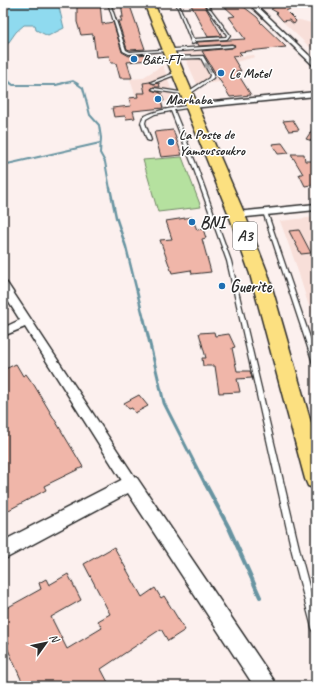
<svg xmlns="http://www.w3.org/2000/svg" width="319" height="689" viewBox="0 0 319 689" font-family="Caveat,sans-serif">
<rect width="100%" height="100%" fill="#fcf0ee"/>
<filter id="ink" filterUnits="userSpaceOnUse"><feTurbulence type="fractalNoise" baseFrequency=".025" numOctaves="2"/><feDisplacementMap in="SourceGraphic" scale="8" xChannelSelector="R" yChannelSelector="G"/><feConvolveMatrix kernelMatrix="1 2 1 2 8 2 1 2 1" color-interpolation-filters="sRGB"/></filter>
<g filter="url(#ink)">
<g fill="#f8dfd9">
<polygon points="316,18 316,53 282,21 300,20 311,23"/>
<polygon points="222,48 230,57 254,55 255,57 236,62 235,81 197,84 182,51"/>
<polygon points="163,65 175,101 161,102 163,108 146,110 138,104 130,79 142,78"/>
<polygon points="316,217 316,319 313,319 295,262 280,221"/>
</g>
<polygon fill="#b5e19f" stroke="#708665" points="182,157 201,207 158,212 143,160"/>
<polygon fill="#8fdaef" stroke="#6794a1" points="3,3 58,3 64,28 48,36 36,30 35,25 24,25 16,32 4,49"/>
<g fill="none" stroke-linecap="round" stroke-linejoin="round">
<g stroke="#6794a1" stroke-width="1.5">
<polyline points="3,59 4,49"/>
<polyline points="3,62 6,78 12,84"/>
<polyline points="59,84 73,81 78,84"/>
</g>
<g stroke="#6794a1" stroke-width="2">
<polyline points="10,83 13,85 56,85 64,83"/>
<polyline points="76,83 83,88 90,115 99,125 101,138 100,153 105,162 110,189"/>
<polyline points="3,165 100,143"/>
</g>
<polyline stroke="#6794a1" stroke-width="2.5" points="110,188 116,217 126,247 144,320"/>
<polyline stroke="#6794a1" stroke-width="3" points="144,319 164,403 205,484"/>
<polyline stroke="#6794a1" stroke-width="4" points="205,483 229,528 260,597"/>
</g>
<g fill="#f0b6a9" stroke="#2b2b2b">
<polygon points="77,3 100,3 102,24 113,22 122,52 129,56 147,54 149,60 127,62 132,78 120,78 116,63 111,63 109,56 96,57 93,34 81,35 77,22"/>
<polygon points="121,3 129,3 145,49 130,50 127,49 118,21 122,21 120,17 123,17"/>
<polygon points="190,3 203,3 222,36 208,37"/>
<polygon points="282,3 294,7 286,11 296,21 294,24 289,20 283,21 276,13 278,13 271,9"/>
<polygon points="240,4 257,17 261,22 260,22 286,47 239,52 242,55 232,56 241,71 236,71 251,95 230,97 202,51 232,48 235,45 232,44 199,46 197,42 245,39 229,17 235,16 224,6"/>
<polygon points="150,82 154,84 159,83 160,87 153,87 151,90 161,93 164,101 161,101 163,108 133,111 135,118 126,119 125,116 114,117 112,108 131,106 129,98 138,97 137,93 145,93 143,83"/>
<polygon points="293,120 299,130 289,131 283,121"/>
<polygon points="316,124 316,142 306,139"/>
<polygon points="173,130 182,155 161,157 154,132"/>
<polygon points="282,143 289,153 278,154 272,144"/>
<polygon points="291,154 304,154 305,161 314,161 316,164 316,184 305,186 299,174 303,174"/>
<polygon points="192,217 197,230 203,229 206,238 202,239 211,272 192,274 191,270 172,273 160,240 172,239 166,221"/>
<polygon points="299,230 311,253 301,254 289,231"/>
<polygon points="214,332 215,336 229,334 235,347 232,348 237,371 250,371 252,378 237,379 240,392 219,393 215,366 203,366 202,358 206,358 199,333"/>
<polygon points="16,364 23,376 26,374 34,385 83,467 44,486 46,490 7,511 3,503 3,370"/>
<polygon points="139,395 148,406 135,413 132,408 129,409 124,403"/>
<polygon points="114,547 142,597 155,588 161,598 164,596 185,630 168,641 161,629 101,669 110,686 24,686 6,645 9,643 3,630 3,610 41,589 39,583 46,579 49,585 68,574 81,600 51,617 67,649 102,628 98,621 110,614 84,564"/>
</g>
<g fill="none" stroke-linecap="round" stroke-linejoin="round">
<g stroke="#2b2b2b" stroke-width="2.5">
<g id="service">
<polygon points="112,3 115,3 111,6 126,50 130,52 232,45 234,46 232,47 168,52 166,51 129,54 123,51 109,6"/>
<polygon points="176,3 178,3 193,39 226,37 227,35 204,3 206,3 230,35 227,39 194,41 195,43 192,44"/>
<polygon points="203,56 214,75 213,78 188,95 154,90 152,89 154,88 186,93 209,78 210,75 201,58 171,59 169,58 171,57"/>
<polygon points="177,72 180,73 154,83 151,82"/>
<path d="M192,105L194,106L193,107L174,110L196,164L231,261L300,552L316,613V632L313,631L312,628L292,552L227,261L192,164L171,111L155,114L146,119L145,123L151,140L150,141L147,140L141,123L143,117C158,109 175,108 192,105Z"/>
<polygon points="263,211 267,211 267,212 316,355 316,365 314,365 313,363 263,212"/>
</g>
</g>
<g stroke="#2b2b2b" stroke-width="3">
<g id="minor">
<polygon points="248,3 254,3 316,62 316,68"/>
<polygon points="316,92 316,96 192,108 188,106 192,104"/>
<polygon points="316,204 316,210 237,218 233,215 237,212"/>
<polygon points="3,282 7,283 136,479 138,483 136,487 131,489 126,487 25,327 3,336 3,328 20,320 3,293"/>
</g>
</g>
<g stroke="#2b2b2b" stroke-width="3">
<polygon id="tertiary" points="131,475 137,478 273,679 277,686 254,686 128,493 3,560 3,541"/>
</g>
<g stroke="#2b2b2b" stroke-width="3">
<polygon id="trunk" points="144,3 154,3 245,215 268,274 316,440 316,489 308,486 305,479 250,274 229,215"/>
</g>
<use href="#service" fill="#fff" fill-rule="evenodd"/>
<use href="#minor" fill="#fff" fill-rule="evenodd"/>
<use href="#tertiary" fill="#fff" fill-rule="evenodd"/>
<use href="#trunk" fill="#fce080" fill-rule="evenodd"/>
</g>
<defs><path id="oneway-solid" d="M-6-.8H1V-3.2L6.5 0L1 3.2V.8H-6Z"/></defs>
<use fill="#a0a0a0" href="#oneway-solid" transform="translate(208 68) rotate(-120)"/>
</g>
<g fill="#1f6fb2" stroke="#fff" stroke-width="1.5">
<circle cx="134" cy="59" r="4"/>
<circle cx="221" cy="73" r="4"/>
<circle cx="158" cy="99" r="4"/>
<circle cx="171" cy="142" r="4"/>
<circle cx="192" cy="222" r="4"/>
<circle cx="222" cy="286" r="4"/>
</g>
<g text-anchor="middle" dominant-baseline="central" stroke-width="3" stroke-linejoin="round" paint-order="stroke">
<g font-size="14" font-weight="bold" fill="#2b2b2b" stroke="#fff" text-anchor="start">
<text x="142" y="59">Bâti-FT</text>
<text x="229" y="73">Le Motel</text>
<text x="166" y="99">Marhaba</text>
<text x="179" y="134">La Poste de<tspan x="179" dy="16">Yamoussoukro</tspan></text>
</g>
<rect fill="#fff" stroke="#6b6b6b" stroke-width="1" x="233" y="222" width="24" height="28" rx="3"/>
<g font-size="16" font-weight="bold" fill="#2b2b2b">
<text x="245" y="236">A3</text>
</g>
<g font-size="17" font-weight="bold" fill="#2b2b2b" stroke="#fff" text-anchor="start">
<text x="200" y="222">BNI</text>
<text x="230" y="286">Guerite</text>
</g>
</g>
<rect width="319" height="689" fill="none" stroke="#fff" stroke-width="16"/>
<rect x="8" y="8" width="303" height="673" fill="none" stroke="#2b2b2b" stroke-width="1.5" filter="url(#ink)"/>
<g transform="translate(46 643) rotate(57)" stroke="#ffffff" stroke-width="3" paint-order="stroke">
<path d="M0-3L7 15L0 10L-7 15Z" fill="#2b2b2b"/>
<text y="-6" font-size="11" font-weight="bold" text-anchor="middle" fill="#2b2b2b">N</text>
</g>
</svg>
